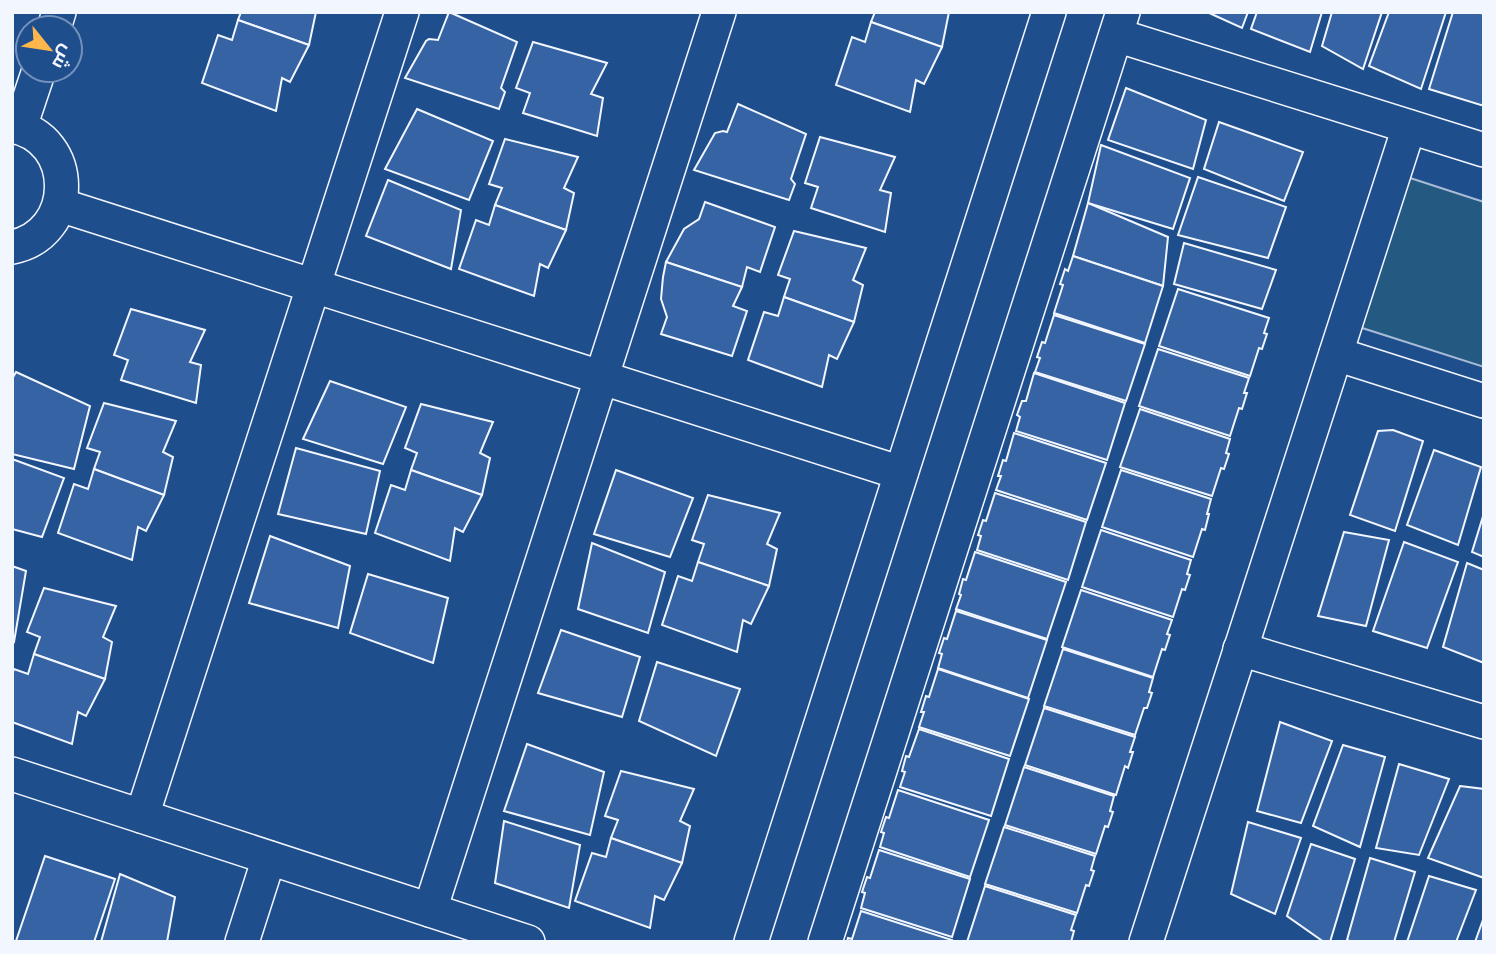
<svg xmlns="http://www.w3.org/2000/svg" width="1496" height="954" viewBox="0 0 1496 954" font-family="Helvetica,Cairo,sans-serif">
<rect width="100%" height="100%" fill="#1f4e8c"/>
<polygon fill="#245a82" stroke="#a8bbd7" stroke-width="2" points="1404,176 1484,202 1484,367 1356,326"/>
<g fill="#3563a3" stroke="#f2f6ff" stroke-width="2">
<polygon points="241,12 316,12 309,45 238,20"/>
<polygon points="449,12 517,42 501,88 505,92 499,109 405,78 426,41 429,39 438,40"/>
<polygon points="875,12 949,12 942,47 871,22"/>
<polygon points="1207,12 1248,12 1242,28"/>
<polygon points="1257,12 1322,12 1310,52 1251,29"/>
<polygon points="1332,12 1382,12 1363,69 1322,46"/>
<polygon points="1389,12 1446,12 1421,89 1369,66"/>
<polygon points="1453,12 1478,12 1484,14 1484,106 1429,89"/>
<polygon points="238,20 309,45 290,82 282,78 276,111 202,83 218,35 232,40"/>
<polygon points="871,22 942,47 924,84 916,80 910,112 836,85 852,37 865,42"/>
<polygon points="533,42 607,63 591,94 603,98 597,136 523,113 530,93 516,88"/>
<polygon points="1126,88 1206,120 1193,169 1108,140"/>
<polygon points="738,104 806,134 791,179 795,184 789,200 694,170 715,133 723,131 727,132"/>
<polygon points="417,109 493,141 469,200 385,169"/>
<polygon points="1219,122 1303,152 1284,201 1204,169"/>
<polygon points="820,137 895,157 880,190 891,193 885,232 811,208 818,187 805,183"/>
<polygon points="505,139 578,157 564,188 574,193 566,230 495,205 502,188 489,184"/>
<polygon points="1101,145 1190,178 1173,229 1088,203"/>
<polygon points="1198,177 1286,207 1268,258 1178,235"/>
<polygon points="388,180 461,210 451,269 366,236"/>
<polygon points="705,202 775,227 760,272 747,267 742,287 666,262 684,229 699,219"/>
<polygon points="1088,203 1168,237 1163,286 1073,256"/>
<polygon points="495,205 566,230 548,268 540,264 534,296 459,269 476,220 489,225"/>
<polygon points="794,231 866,248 853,280 863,285 854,322 784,297 790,279 778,275"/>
<polygon points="1184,243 1276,270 1262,309 1174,284"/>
<polygon points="1073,256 1163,286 1145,343 1054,313 1063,285 1060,284 1065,269 1068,271"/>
<polygon points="666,262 742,287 733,306 747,311 732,356 661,334 667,317 661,299 663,277"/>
<polygon points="1178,289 1269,318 1264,333 1267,334 1262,349 1259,348 1250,376 1159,346"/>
<polygon points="784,297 854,322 837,359 829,355 822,387 748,360 764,312 778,316"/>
<polygon points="131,309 205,330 190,362 201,365 196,403 121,380 128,360 114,355"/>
<polygon points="1054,315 1145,344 1126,401 1035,372 1040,358 1037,357 1042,342 1045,343"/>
<polygon points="1158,349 1249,378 1244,393 1247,393 1242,409 1239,408 1230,436 1139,406"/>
<polygon points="16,372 90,406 74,469 12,454 12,379"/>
<polygon points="1034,373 1125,403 1107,460 1016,431 1020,417 1017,415 1022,401 1026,401"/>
<polygon points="330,381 406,407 383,464 303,439"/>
<polygon points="104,403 176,421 163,452 173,457 164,495 94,469 100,452 87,448"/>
<polygon points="421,404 493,422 480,453 490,458 482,495 411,470 417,453 405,448"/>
<polygon points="1140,409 1230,439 1226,453 1229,454 1224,469 1221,468 1212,496 1120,467"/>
<polygon points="1393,430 1423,441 1395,531 1350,515 1378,431"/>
<polygon points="1014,433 1106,463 1087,520 996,490 1001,476 998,476 1003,460 1006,461"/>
<polygon points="296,448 380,471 366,534 278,514"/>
<polygon points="1434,450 1481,467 1458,545 1407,525"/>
<polygon points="12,459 64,478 42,537 12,529"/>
<polygon points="94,469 164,495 146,531 138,527 132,560 58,533 74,484 88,489"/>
<polygon points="411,470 482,495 463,532 455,528 450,561 375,533 391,485 405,490"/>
<polygon points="616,470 693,498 670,557 594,534"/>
<polygon points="1121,470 1211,499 1207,514 1209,514 1205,530 1202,529 1193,557 1102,527"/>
<polygon points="995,493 1086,522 1068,580 977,550 981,536 978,535 983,520 986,521"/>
<polygon points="708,495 780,513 767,544 777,549 769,586 698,562 704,544 692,540"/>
<polygon points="1484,513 1484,557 1472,552"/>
<polygon points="1101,530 1191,560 1187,574 1190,575 1185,590 1182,589 1173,617 1082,587"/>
<polygon points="1344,532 1389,540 1366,626 1318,616"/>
<polygon points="270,536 350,566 338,628 249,603"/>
<polygon points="1404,542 1458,562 1427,648 1373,631"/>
<polygon points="592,543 665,572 648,633 578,609"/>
<polygon points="975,552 1066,582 1047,639 956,609 961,595 959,594 963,579 966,580"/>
<polygon points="698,562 769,586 751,624 743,620 737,652 662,625 678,576 692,581"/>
<polygon points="1467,563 1484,570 1484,663 1443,647"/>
<polygon points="12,566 26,571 14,642 12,641"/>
<polygon points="368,574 448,598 433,663 350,633"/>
<polygon points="44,588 116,606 103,637 112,642 105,679 34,654 40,637 27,632"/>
<polygon points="1081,590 1172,620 1167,634 1170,635 1165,650 1162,649 1153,677 1062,647"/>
<polygon points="956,611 1047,640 1028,698 938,668 942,654 939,653 944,638 947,639"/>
<polygon points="561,630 640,657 622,717 538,693"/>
<polygon points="1063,649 1153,678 1149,692 1152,693 1147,708 1144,708 1135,735 1044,706"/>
<polygon points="34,654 105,679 86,716 78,712 72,744 12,722 12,675 14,669 28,674"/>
<polygon points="657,662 740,689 716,756 639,721"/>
<polygon points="938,669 1029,699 1010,756 919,727 924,712 921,712 926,696 929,697"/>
<polygon points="1044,708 1135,737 1130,752 1133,752 1128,768 1125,766 1116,795 1025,765"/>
<polygon points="1280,722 1332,741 1301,823 1257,811"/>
<polygon points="919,729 1009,759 991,816 900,787 905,772 902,771 906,756 909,757"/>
<polygon points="527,744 604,772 590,835 504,811"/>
<polygon points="1343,745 1385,757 1360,847 1313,826"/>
<polygon points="1399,764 1449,779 1419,855 1376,848"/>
<polygon points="1024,767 1114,796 1110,811 1113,812 1108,827 1105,826 1096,854 1005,825"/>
<polygon points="621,771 694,789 680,821 690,826 682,863 611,838 618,820 605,816"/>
<polygon points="1460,786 1484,789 1484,878 1428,858"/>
<polygon points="898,790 989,820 970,877 880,847 884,833 881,832 886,817 889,818"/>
<polygon points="504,821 580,845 569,908 495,883"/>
<polygon points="1248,822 1301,838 1275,914 1231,894"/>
<polygon points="1004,827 1095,856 1091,870 1094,871 1089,886 1086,885 1077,913 985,884"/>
<polygon points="611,838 682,863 664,900 655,896 650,928 575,901 592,853 606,857"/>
<polygon points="1311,844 1355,859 1330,942 1324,942 1287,916"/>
<polygon points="879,850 970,879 952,937 861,908 865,893 862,892 867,877 870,878"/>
<polygon points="45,856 115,879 94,942 16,941"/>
<polygon points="1370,858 1415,872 1394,942 1352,942 1347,940"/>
<polygon points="120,874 175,897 167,942 101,942"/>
<polygon points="1429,876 1476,890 1456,942 1407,942"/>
<polygon points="985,886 1076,915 1071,930 1074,931 1071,942 967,942"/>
<polygon points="861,911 952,940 951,942 847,942 848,938 852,939"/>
<polygon points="1484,917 1484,942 1475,942"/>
</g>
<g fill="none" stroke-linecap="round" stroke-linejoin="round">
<g stroke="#f2f6ff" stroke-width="36">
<g id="street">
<polyline points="54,28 59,12"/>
<polyline points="1116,35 1484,150"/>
<path d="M12,126C78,138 78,234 12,247"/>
<polyline points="20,127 39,70"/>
<polyline points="60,205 901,473"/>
<polyline points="1336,354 1484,401"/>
<polyline points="1240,649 1484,722"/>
<polyline points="12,774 528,942"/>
<polyline points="142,816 402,12"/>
<polyline points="430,910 719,12"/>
<polyline points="242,942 269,858"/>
<polyline points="751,942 1049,12"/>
<polyline points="825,942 1123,12"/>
<polyline points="1146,942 1409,127"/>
</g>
</g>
<use href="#street" stroke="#1f4e8c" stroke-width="33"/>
</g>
<rect width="1496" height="954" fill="none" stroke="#f2f6ff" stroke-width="28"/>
<g transform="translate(49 49) rotate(120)"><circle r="33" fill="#1f4e8c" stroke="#7391ba" stroke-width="2"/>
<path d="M0-5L12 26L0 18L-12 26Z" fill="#ffb74d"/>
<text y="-10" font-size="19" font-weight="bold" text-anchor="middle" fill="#f2f6ff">ش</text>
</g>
</svg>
